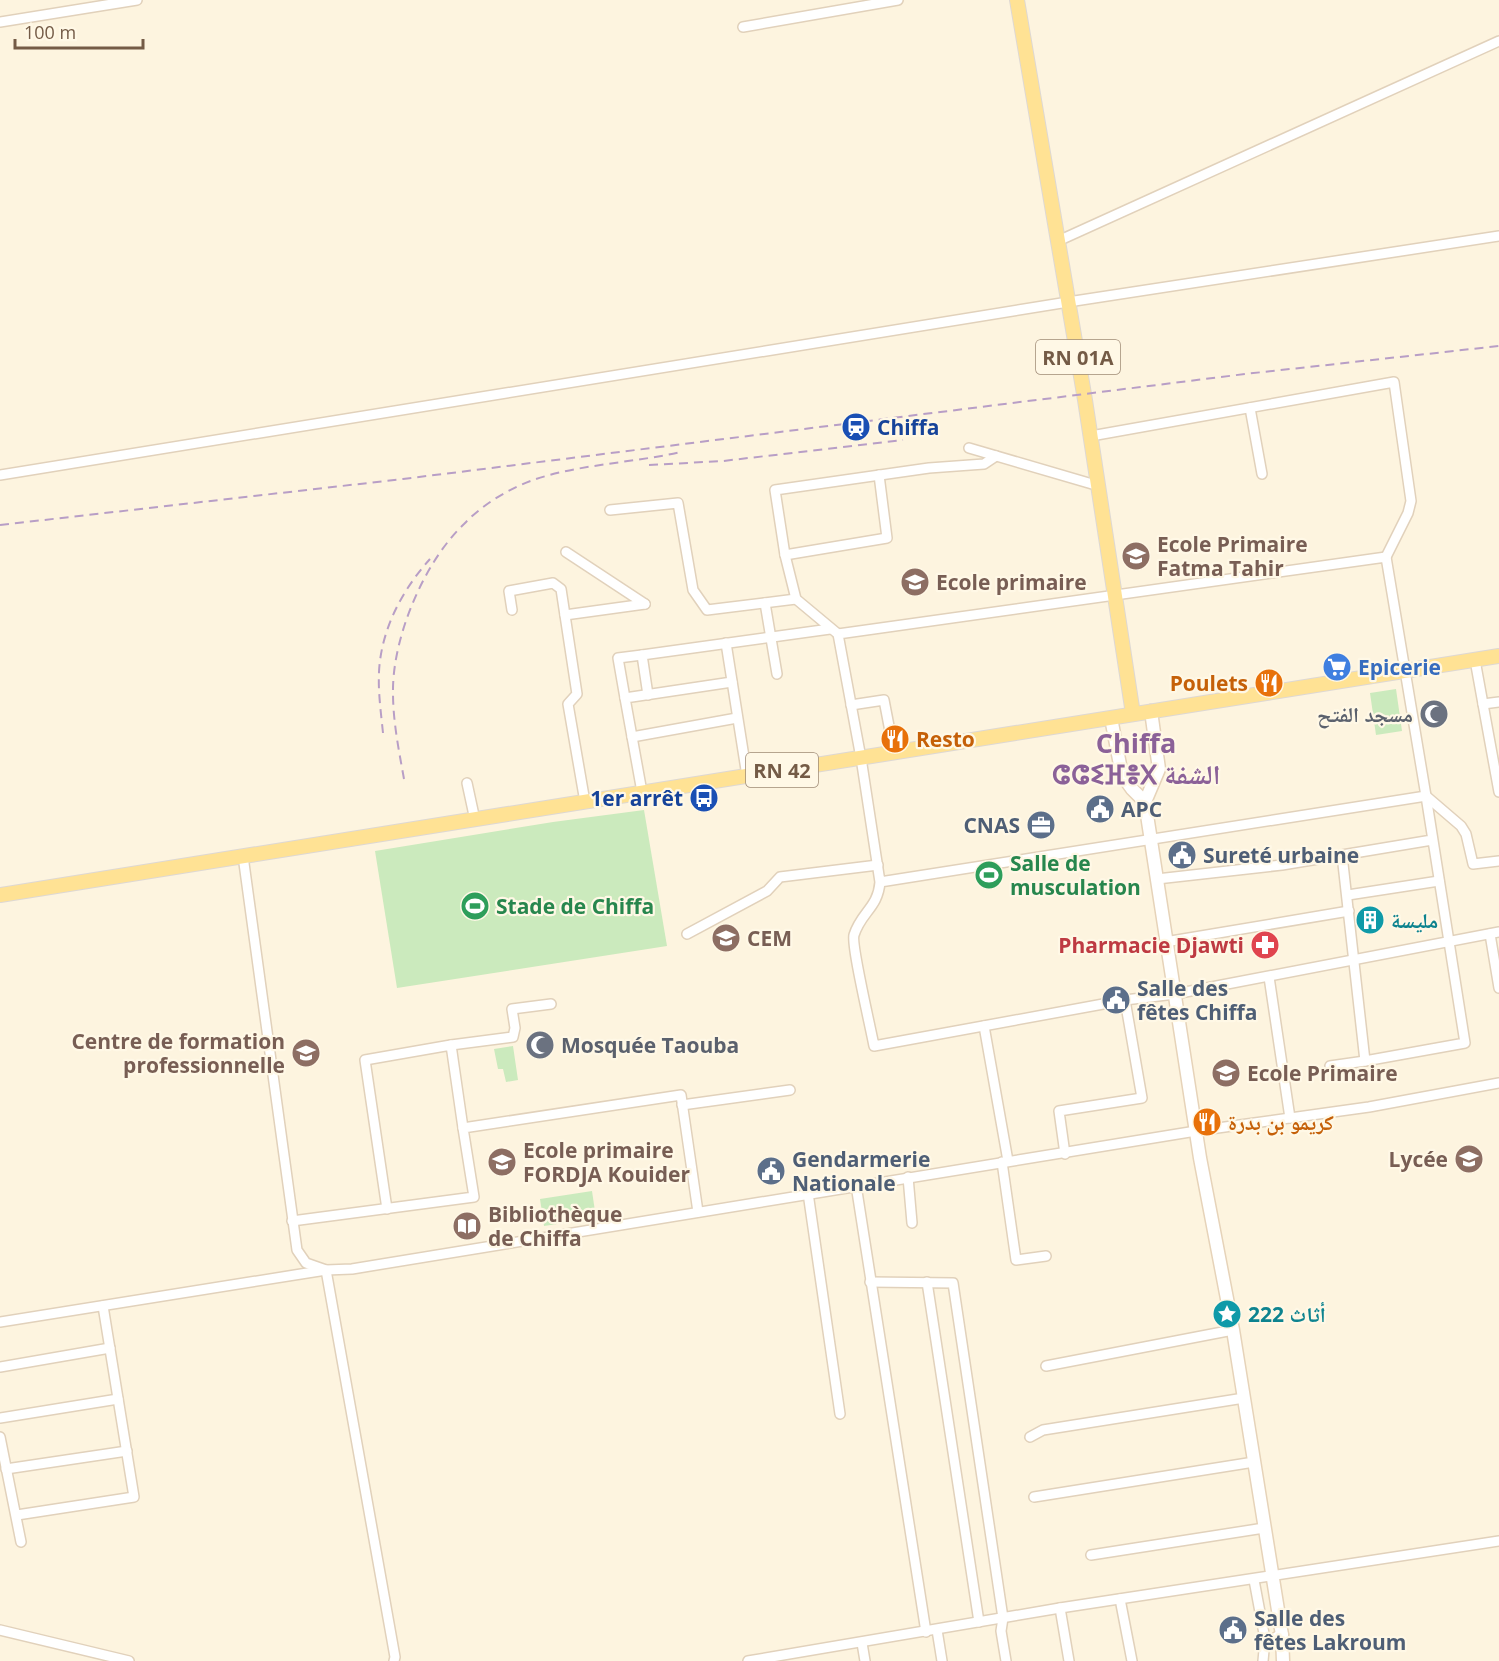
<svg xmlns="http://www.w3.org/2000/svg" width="1499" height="1661" viewBox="0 0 1499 1661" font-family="'Open Sans','Noto Naskh Arabic','Noto Sans Tifinagh',sans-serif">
<rect width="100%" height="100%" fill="#fdf4df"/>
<g fill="#cbeabd">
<polygon points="1396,689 1402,731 1376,735 1370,693"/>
<polygon points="644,810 667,946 397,988 375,851 553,822"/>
<polygon points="513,1046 518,1080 506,1082 503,1069 498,1069 494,1049"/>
<polygon points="592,1191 596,1218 544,1226 540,1199"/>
</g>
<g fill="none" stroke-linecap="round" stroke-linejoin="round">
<g stroke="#e1d1bb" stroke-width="12">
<g id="minor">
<polyline points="0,22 137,0"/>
<polyline points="743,27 898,0"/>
<polyline points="1058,241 1499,41"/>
<polyline points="1250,408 1262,474"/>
<polyline points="1091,436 1394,382 1411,501 1408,513 1386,557"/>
<polyline points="969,448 1099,486"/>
<polyline points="0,475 1068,302 1499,236"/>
<polyline points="610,510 678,503 693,590 707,610 796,599"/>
<polyline points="566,552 645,604"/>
<polyline points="785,555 887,538 879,475"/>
<polyline points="765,603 777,674"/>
<polyline points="512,610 509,591 553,583 561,589 577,694 568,704 585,802"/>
<polyline points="565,615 645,604"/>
<polyline points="838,634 796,599 785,555 775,490 929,468 984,464 996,456"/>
<polyline points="726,643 747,776"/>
<polyline points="1475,660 1499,792"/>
<polyline points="648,695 642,655 830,629"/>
<polyline points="625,698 618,658 642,655"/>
<polyline points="1483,704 1499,702"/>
<polyline points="851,705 884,700 894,752"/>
<polyline points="632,737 737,718"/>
<polyline points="467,783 475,820"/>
<polyline points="642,792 625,698 732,682"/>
<polyline points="1426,796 1465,1043 1365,1061 1342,855 1432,840"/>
<polyline points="1426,796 1461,826 1466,834 1473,864 1499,861"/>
<polyline points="243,856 297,1250 306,1263 326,1270 352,1269 1196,1131 1369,1107 1499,1083"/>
<polyline points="1157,879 1282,865 1342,855"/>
<path d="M880,882L1426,796L1386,557L838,634L861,758L880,882C878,908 861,912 854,935C851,945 871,1029 874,1046L1125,1000L1175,994L1499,932"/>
<polyline points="1348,895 1439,881"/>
<polyline points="687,934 767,891 780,877 878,865"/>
<polyline points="1490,934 1499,988"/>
<polyline points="1165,942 1349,911"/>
<polyline points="1269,977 1290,1118"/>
<polyline points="984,1026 1008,1161"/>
<polyline points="451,1045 513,1037 515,1028 512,1009 551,1004"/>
<polyline points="1330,1066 1365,1061"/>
<polyline points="682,1105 790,1090"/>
<polyline points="1065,1154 1059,1111 1142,1098 1125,1000"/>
<polyline points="1002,1162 1016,1260 1046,1256"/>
<polyline points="908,1177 912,1223"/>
<polyline points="856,1185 926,1632"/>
<polyline points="808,1193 840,1414"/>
<polyline points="387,1209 365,1060 451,1045 463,1128"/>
<polyline points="292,1221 474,1197 463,1128 681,1095 698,1212"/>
<polyline points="870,1282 953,1283 1003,1618 1001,1631 1006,1661"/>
<polyline points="927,1282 979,1622"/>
<polyline points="0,1322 326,1270 395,1657 394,1661"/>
<polyline points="1046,1366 1233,1330"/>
<polyline points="0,1367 110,1348"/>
<polyline points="0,1418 118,1399"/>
<polyline points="0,1437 21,1542"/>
<polyline points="1030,1437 1043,1430 1244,1398"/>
<polyline points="6,1469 127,1451"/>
<polyline points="1034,1497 1254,1462"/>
<polyline points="17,1515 134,1497 103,1306"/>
<polyline points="1091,1555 1264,1528"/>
<polyline points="1254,1580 1265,1639 1263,1661"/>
<polyline points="1120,1599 1132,1661"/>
<polyline points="1060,1608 1069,1661"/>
<polyline points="0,1630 129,1661"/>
<polyline points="937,1630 942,1661"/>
<polyline points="862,1643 865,1661"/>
<polyline points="748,1661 1060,1608 1499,1541"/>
</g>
</g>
<g stroke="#e6d3b9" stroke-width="15">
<g id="secondary">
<polyline points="1111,718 1122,775 1132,789 1145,802 1200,1158 1233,1330 1282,1635 1283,1661"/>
<polyline points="1145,802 1159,769 1151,711"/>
<polyline points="1265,1646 1282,1635"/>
</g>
</g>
<g stroke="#ded8d3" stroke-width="16">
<g id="primary">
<polyline points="1017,0 1085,400 1133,714"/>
<polyline points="0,895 1499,656"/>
</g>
</g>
<use href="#minor" stroke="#fff" stroke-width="9"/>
<use href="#secondary" stroke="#fff" stroke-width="12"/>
<use href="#primary" stroke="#ffe294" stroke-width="14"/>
<g stroke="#b89ec6" stroke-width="2" stroke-dasharray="9 6" stroke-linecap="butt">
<polyline points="649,465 723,461 903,440"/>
<polyline points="0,525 403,479 1245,374 1499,346"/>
<path d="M383,733C381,713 378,692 379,672C381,630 402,590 430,559"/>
<path d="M404,779C399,751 393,722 393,693C392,638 424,562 464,524C482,505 508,489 533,480C580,464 632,463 681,452"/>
</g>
</g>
<defs>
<g id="station-disc" transform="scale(1.5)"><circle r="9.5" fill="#1a4fb4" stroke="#fff8e6"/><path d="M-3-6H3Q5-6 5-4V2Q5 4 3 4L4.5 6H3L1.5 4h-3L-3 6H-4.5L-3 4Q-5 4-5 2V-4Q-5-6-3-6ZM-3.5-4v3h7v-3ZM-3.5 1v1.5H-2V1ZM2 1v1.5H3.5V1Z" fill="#fff"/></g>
<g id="school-disc" transform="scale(1.5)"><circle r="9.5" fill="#8d6e63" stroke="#fff8e6"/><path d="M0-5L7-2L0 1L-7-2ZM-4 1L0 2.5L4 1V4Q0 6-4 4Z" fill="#fff"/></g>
<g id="supermarket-disc" transform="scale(1.5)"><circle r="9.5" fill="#3f7fe0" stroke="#fff8e6"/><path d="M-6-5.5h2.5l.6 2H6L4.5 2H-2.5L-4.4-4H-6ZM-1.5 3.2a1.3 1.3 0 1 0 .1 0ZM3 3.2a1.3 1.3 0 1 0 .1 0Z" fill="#fff"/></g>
<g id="restaurant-disc" transform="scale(1.5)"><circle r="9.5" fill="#e8710a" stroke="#fff8e6"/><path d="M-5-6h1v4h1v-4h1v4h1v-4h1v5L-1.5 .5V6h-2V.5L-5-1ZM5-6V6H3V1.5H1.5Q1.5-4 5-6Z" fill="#fff"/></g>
<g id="mosque-disc" transform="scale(1.5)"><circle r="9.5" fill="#6b7280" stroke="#fff8e6"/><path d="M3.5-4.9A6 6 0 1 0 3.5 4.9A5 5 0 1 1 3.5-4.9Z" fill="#fff"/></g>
<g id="bus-disc" transform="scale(1.5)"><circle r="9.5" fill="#1a4fb4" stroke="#fff8e6"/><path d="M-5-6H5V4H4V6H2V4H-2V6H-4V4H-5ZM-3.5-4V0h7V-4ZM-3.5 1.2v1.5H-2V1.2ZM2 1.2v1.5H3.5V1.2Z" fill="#fff"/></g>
<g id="civic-disc" transform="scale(1.5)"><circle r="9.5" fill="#5c6f8a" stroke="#fff8e6"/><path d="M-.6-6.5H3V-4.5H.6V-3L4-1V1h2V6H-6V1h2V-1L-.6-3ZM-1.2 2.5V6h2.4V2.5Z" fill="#fff"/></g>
<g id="office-disc" transform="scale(1.5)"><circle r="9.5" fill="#5c6f8a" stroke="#fff8e6"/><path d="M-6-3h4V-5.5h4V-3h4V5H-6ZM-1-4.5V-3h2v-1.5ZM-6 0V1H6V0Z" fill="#fff"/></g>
<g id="stadium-disc" transform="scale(1.5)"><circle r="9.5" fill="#2e9e5b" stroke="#fff8e6"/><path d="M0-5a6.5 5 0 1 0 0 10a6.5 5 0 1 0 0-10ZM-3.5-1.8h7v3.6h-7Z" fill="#fff"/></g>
<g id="building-disc" transform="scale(1.5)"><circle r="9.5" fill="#0f9aa8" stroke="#fff8e6"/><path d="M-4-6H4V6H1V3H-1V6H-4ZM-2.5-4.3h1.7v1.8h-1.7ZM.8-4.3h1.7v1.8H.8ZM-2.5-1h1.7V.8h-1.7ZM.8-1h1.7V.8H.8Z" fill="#fff"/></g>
<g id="pharmacy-disc" transform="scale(1.5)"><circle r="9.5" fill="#e0444e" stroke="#fff8e6"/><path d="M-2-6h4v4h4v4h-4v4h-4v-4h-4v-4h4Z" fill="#fff"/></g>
<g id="library-disc" transform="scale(1.5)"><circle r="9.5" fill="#8d6e63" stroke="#fff8e6"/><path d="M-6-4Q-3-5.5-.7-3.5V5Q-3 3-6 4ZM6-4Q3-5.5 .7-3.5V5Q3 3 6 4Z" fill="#fff"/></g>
<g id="sight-disc" transform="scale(1.5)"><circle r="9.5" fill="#0f9aa8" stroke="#fff8e6"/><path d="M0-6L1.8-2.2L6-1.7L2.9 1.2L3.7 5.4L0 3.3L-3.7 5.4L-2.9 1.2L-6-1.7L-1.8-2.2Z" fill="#fff"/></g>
</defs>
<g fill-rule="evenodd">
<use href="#station-disc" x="856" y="427"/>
<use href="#school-disc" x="1136" y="556"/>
<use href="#school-disc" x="915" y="582"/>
<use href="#supermarket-disc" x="1337" y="667"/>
<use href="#restaurant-disc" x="1269" y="683"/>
<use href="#mosque-disc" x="1434" y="714"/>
<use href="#restaurant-disc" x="895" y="739"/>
<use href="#bus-disc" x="704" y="798"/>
<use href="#civic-disc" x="1100" y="809"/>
<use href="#office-disc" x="1041" y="825"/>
<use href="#civic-disc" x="1182" y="855"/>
<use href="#stadium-disc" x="989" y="875"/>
<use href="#stadium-disc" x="475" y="906"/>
<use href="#building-disc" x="1370" y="920"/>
<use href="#school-disc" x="726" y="938"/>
<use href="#pharmacy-disc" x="1265" y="945"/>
<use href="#civic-disc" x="1116" y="1000"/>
<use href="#mosque-disc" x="540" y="1045"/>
<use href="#school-disc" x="306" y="1053"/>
<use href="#school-disc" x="1226" y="1073"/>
<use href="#restaurant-disc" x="1207" y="1122"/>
<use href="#school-disc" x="1469" y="1159"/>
<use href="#school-disc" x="502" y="1162"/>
<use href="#civic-disc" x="771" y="1171"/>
<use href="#library-disc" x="467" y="1226"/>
<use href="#sight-disc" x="1227" y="1314"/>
<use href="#civic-disc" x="1233" y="1630"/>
</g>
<g text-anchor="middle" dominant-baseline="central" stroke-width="4.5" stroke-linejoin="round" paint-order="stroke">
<g fill="#fff8e6" stroke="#9e8a76" stroke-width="1.5">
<rect x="1036" y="340" width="84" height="34" rx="4.5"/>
<rect x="746" y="753" width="72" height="34" rx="4.5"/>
</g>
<g font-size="20" font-weight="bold" fill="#745b46">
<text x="1078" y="357">RN 01A</text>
<text x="782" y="770">RN 42</text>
</g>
<g font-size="21" font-weight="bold" fill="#164399" stroke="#fff8e6" text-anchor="start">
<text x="877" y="427">Chiffa</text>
<text x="683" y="798" text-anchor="end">1er arrêt</text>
</g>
<g font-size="21" font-weight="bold" fill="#785e54" stroke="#fff8e6" text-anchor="start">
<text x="1157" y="544">Ecole Primaire<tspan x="1157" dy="24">Fatma Tahir</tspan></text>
<text x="936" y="582">Ecole primaire</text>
<text x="747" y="938">CEM</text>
<text x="285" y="1041" text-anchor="end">Centre de formation<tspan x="285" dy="24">professionnelle</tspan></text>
<text x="1247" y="1073">Ecole Primaire</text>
<text x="523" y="1150">Ecole primaire<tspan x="523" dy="24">FORDJA Kouider</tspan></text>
<text x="1448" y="1159" text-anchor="end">Lycée</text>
<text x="488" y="1214">Bibliothèque<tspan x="488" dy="24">de Chiffa</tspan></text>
</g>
<g font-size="21" font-weight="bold" fill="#366cbe" stroke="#fff8e6" text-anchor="start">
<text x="1358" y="667">Epicerie</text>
</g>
<g font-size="21" font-weight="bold" fill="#c56008" stroke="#fff8e6" text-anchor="start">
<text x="1248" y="683" text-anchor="end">Poulets</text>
<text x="916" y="739">Resto</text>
<text x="1228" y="1122">كريمو بن بدرة</text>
</g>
<g font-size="21" font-weight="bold" fill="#5b616d" stroke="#fff8e6" text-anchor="end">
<text x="1413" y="714">مسجد الفتح</text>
<text x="561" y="1045" text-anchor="start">Mosquée Taouba</text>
</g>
<g font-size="21" font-weight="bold" fill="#4e5e75" stroke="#fff8e6" text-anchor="start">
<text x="1121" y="809">APC</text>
<text x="1020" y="825" text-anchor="end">CNAS</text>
<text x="1203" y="855">Sureté urbaine</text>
<text x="1137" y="988">Salle des<tspan x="1137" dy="24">fêtes Chiffa</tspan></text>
<text x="792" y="1159">Gendarmerie<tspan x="792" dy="24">Nationale</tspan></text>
<text x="1254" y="1618">Salle des<tspan x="1254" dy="24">fêtes Lakroum</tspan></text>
</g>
<g font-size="21" font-weight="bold" fill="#27864d" stroke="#fff8e6" text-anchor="start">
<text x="1010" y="863">Salle de<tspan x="1010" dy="24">musculation</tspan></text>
<text x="496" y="906">Stade de Chiffa</text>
</g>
<g font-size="21" font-weight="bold" fill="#0d838f" stroke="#fff8e6" text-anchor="start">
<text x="1391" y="920">مليسة</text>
<text x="1248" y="1314">أثاث 222</text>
</g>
<g font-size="21" font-weight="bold" fill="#be3a42" stroke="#fff8e6" text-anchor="end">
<text x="1244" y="945">Pharmacie Djawti</text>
</g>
<g font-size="27" font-weight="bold" fill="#8b6198" stroke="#fff8e6">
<text x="1136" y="742">Chiffa<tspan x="1136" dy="31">ⵛⵛⵉⴼⴻⵝ الشفة</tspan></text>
</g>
</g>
<path d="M15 39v9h128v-9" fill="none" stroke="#745b46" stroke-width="3"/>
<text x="24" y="39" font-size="18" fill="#745b46" stroke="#fff8e6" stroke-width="4.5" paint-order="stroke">100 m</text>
</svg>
